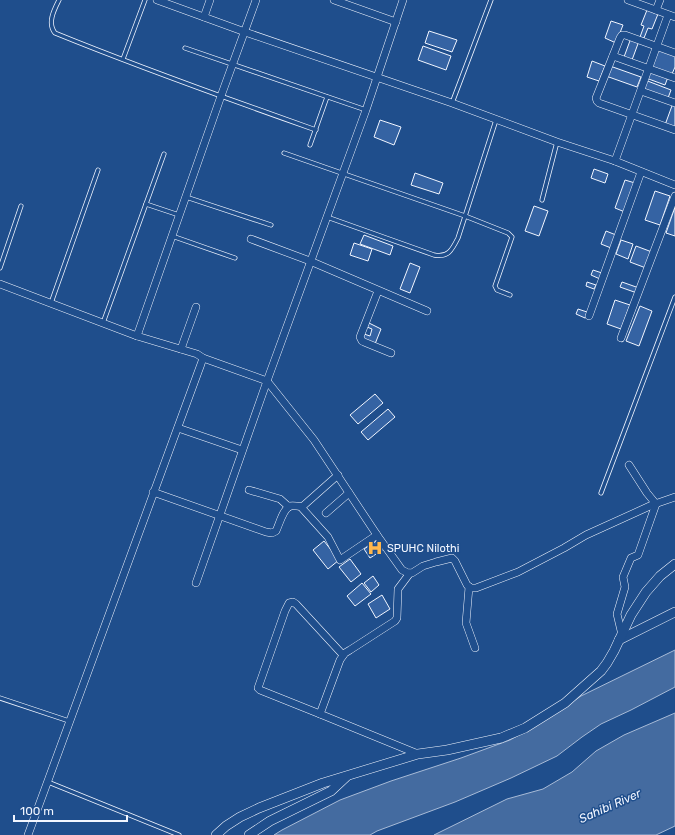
<svg xmlns="http://www.w3.org/2000/svg" width="675" height="835" viewBox="0 0 675 835" font-family="Rubik,sans-serif">
<rect width="100%" height="100%" fill="#1f4e8c"/>
<g fill="#446ba0" stroke="#a8bbd7">
<polygon points="675,650 675,687 631,710 601,724 582,737 557,756 511,778 455,802 377,831 370,835 274,835 282,830 340,800 391,781 461,758 510,740 544,721 581,696"/>
<polygon points="675,713 675,826 656,835 434,835 507,799 543,789 572,772 596,751 624,735"/>
</g>
<g fill="#3563a3" stroke="#f2f6ff">
<polygon points="647,10 658,14 652,29 648,28 644,38 640,37 644,26 641,25"/>
<polygon points="611,21 623,25 616,43 605,38"/>
<polygon points="429,31 457,40 452,52 425,43"/>
<polygon points="631,38 639,41 632,60 624,57"/>
<polygon points="423,46 451,56 446,70 418,60"/>
<polygon points="657,48 675,55 675,67 672,74 650,66"/>
<polygon points="592,61 605,66 599,81 587,77"/>
<polygon points="610,66 641,77 637,87 606,76"/>
<polygon points="649,70 668,77 665,85 646,78"/>
<polygon points="645,80 671,90 668,98 642,89"/>
<polygon points="673,103 675,104 675,129 665,125"/>
<polygon points="380,120 401,127 394,145 374,137"/>
<polygon points="594,169 608,174 605,183 591,178"/>
<polygon points="415,173 443,183 439,194 411,185"/>
<polygon points="625,180 635,183 625,212 615,208"/>
<polygon points="655,191 670,196 660,225 645,220"/>
<polygon points="534,206 548,211 539,236 525,231"/>
<polygon points="675,207 675,236 666,233"/>
<polygon points="606,231 616,235 611,248 601,244"/>
<polygon points="364,235 393,246 390,255 360,244"/>
<polygon points="621,240 633,244 628,259 616,254"/>
<polygon points="354,243 372,249 368,261 350,255"/>
<polygon points="636,246 652,252 646,268 630,262"/>
<polygon points="410,263 420,267 410,293 400,289"/>
<polygon points="593,270 602,273 600,279 591,275"/>
<polygon points="587,282 596,285 594,289 586,286"/>
<polygon points="622,282 639,288 637,293 620,287"/>
<polygon points="615,300 630,305 621,329 607,324"/>
<polygon points="640,306 652,311 639,346 626,341"/>
<polygon points="578,309 587,312 585,318 576,314"/>
<polygon points="369,323 381,329 375,344 362,339 364,334 370,336 372,329 367,327"/>
<polygon points="375,394 383,403 358,424 350,415"/>
<polygon points="388,409 395,417 368,440 361,432"/>
<polygon points="378,540 384,549 370,558 364,549"/>
<polygon points="324,541 339,560 328,569 313,550"/>
<polygon points="350,559 361,574 351,582 339,567"/>
<polygon points="373,576 379,585 371,592 364,583"/>
<polygon points="362,583 371,594 355,606 347,596"/>
<polygon points="382,595 390,609 376,618 368,604"/>
</g>
<g fill="none" stroke-linecap="round" stroke-linejoin="round">
<g stroke="#f2f6ff" stroke-width="5">
<g id="service">
<path d="M59,0C54,10 47,23 55,33C141,68 228,99 316,130"/>
<polyline points="185,48 366,110"/>
<polyline points="123,59 145,0"/>
<polyline points="452,103 491,0"/>
<polyline points="310,145 327,97"/>
<polyline points="284,153 465,216 508,233 512,237 495,286 497,290 510,295"/>
<polyline points="186,197 271,225"/>
<polyline points="542,200 557,142"/>
<polyline points="146,204 179,215"/>
<path d="M327,217L434,255C448,258 452,250 458,238L496,120"/>
<polyline points="172,236 235,258"/>
<polyline points="0,268 21,206"/>
<polyline points="51,303 98,170"/>
<polyline points="103,323 164,154"/>
<polyline points="601,493 675,297"/>
<polyline points="0,698 69,721"/>
<polyline points="48,782 179,835"/>
</g>
</g>
<g stroke="#f2f6ff" stroke-width="8">
<g id="minor">
<polyline points="157,0 245,32 452,103 557,142 615,161 675,185"/>
<polyline points="334,0 396,22"/>
<polyline points="628,0 675,17"/>
<polyline points="656,10 660,0"/>
<polyline points="204,17 210,0"/>
<polyline points="675,53 625,35 622,35 620,38 596,98 597,101 599,103 675,130"/>
<polyline points="613,56 675,78"/>
<polyline points="641,91 675,103"/>
<polyline points="615,161 668,15"/>
<polyline points="251,239 310,261 427,311"/>
<polyline points="0,284 137,336 197,354 203,358 201,364 28,835"/>
<polyline points="378,291 360,337 362,341 364,342 391,353"/>
<polyline points="589,316 641,172"/>
<polyline points="137,336 221,96 256,0"/>
<polyline points="621,338 675,196"/>
<polyline points="181,349 196,307"/>
<polyline points="203,358 267,381 314,440 377,535 402,570 408,573 412,573 423,566 436,562 452,558 455,561 467,585 471,588 476,588 518,572 564,548 586,535 652,505 675,497"/>
<polyline points="178,428 242,450"/>
<polyline points="249,490 280,499 289,507"/>
<path d="M153,492L266,532L272,533L276,531C279,525 283,509 290,506C294,505 299,507 303,506L338,475"/>
<polyline points="301,507 328,537 340,560 377,535"/>
<polyline points="326,513 349,493"/>
<polyline points="410,573 398,589 397,618 395,621 350,650 345,653 340,660 320,714 418,754"/>
<polyline points="196,583 267,381 366,110 403,0"/>
<polyline points="469,587 466,623 475,648"/>
<polyline points="622,635 617,614 625,587 623,577 631,558 638,555 656,504 647,493 629,465"/>
<polyline points="320,714 260,690 258,688 285,611 289,603 293,602 296,604 343,655"/>
</g>
</g>
<g stroke="#f2f6ff" stroke-width="10">
<g id="tertiary">
<polyline points="619,640 675,612"/>
<polyline points="216,835 226,826 240,817 259,808 323,783 418,754 447,750 501,738 525,728 565,703 601,671 607,663 614,651 631,615 646,592 660,576 675,564"/>
<polyline points="249,835 270,821 331,791 346,777"/>
</g>
</g>
<use href="#service" stroke="#1f4e8c" stroke-width="3.5"/>
<use href="#minor" stroke="#1f4e8c" stroke-width="7"/>
<use href="#tertiary" stroke="#1f4e8c" stroke-width="9"/>
</g>
<defs>
<g id="hospital-bare" transform="scale(1.2)"><path d="M-5-5h3v3.5h4V-5h3V5h-3V1.5h-4V5h-3Z" fill="#ffb74d" stroke="#1f4e8c" stroke-width="2.5" paint-order="stroke"/></g>
</defs>
<g fill-rule="evenodd">
<use href="#hospital-bare" x="375" y="548"/>
</g>
<g text-anchor="middle" dominant-baseline="central" stroke-width="3" stroke-linejoin="round" paint-order="stroke">
<g font-size="11" fill="#f2f6ff" stroke="#1f4e8c" text-anchor="start">
<text x="387" y="548">SPUHC Nilothi</text>
</g>
<g font-size="12" font-style="italic" fill="#f2f6ff" stroke="#1f4e8c">
<text transform="translate(610 806) rotate(-24)">Sahibi River</text>
</g>
</g>
<path d="M14 815v6h113v-6" fill="none" stroke="#f2f6ff" stroke-width="2"/>
<text x="20" y="815" font-size="12" fill="#f2f6ff" stroke="#1f4e8c" stroke-width="3" paint-order="stroke">100 m</text>
</svg>
